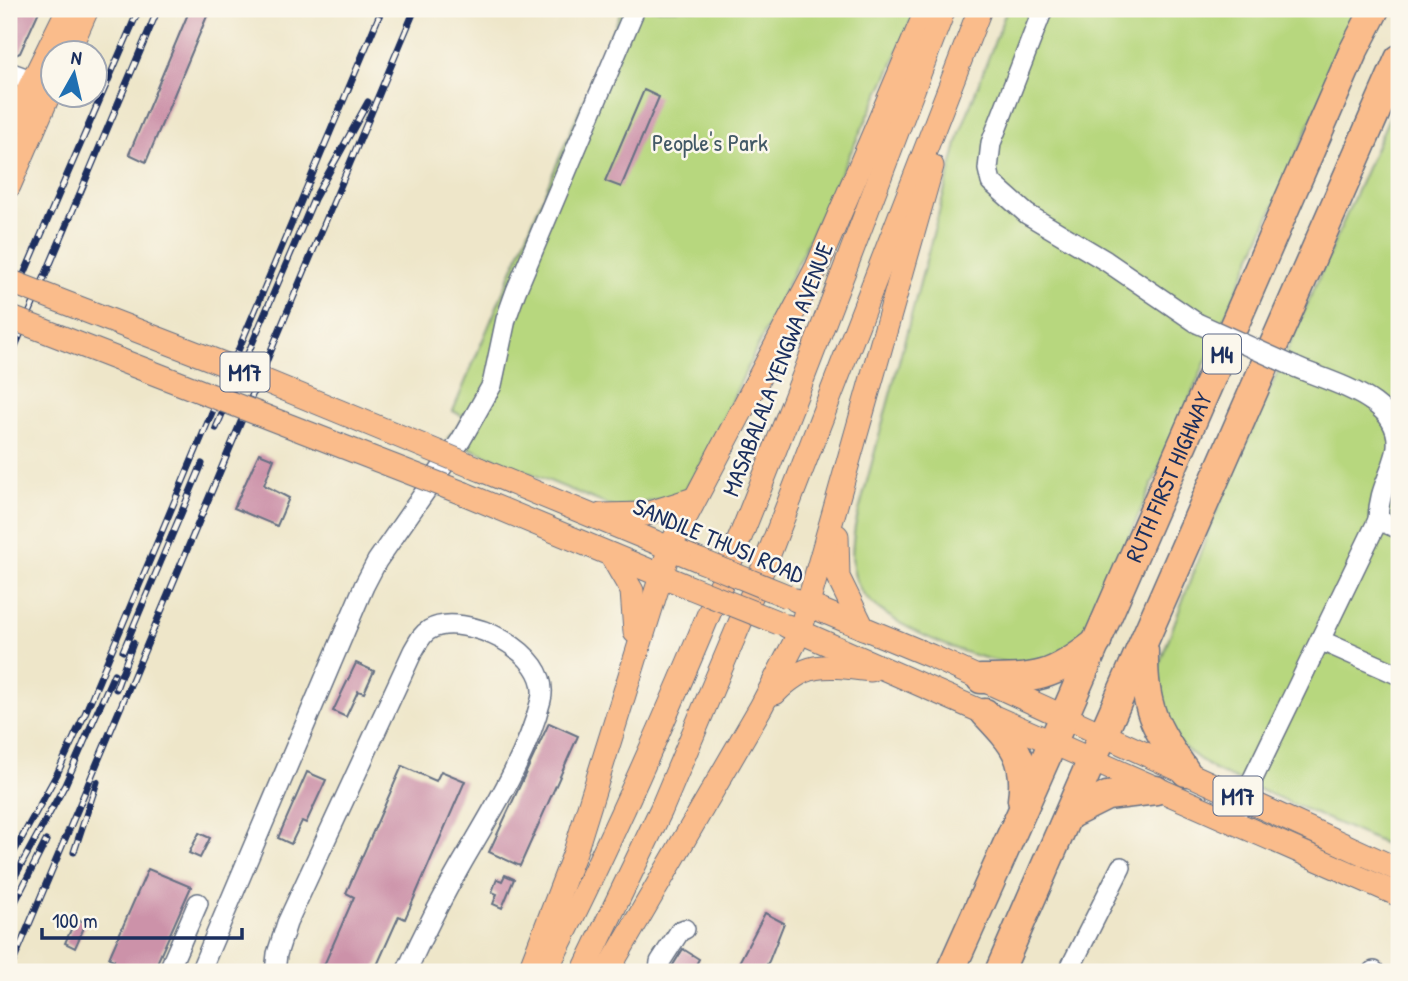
<svg xmlns="http://www.w3.org/2000/svg" width="1408" height="981" viewBox="0 0 1408 981" font-family="'Patrick Hand',sans-serif">
<rect width="100%" height="100%" fill="#fbf7ec"/>
<filter id="ink" filterUnits="userSpaceOnUse"><feTurbulence type="fractalNoise" baseFrequency=".0143" numOctaves="2"/><feDisplacementMap in="SourceGraphic" scale="14" xChannelSelector="R" yChannelSelector="G"/><feConvolveMatrix kernelMatrix="1 2 1 2 8 2 1 2 1" color-interpolation-filters="sRGB"/></filter>
<filter id="wash" filterUnits="userSpaceOnUse"><feTurbulence type="fractalNoise" baseFrequency=".00686" numOctaves="4" result="noise"/><feDisplacementMap in="SourceGraphic" scale="28" xChannelSelector="R" yChannelSelector="G"/><feGaussianBlur stdDeviation="1.57" result="paint"/><feColorMatrix in="noise" values="0 0 0 0 0 0 0 0 0 0 0 0 0 0 0 0 0 1.4 0 .05"/><feComposite in="paint" operator="in"/></filter>
<g filter="url(#wash)">
<rect width="100%" height="100%" fill="#eee6c9"/>
<g fill="#b7d77e" stroke="#69836e" stroke-width="2">
<polygon points="622,9 916,9 891,68 700,467 681,496 615,508 447,439 464,417 453,411"/>
<path d="M1007,9H1360L1087,633C1072,647 1052,660 1032,663C991,670 881,625 860,589C849,569 852,547 855,526L960,133Z"/>
<polygon points="1399,95 1399,850 1214,770 1187,750 1168,733 1155,682 1160,662 1213,519"/>
</g>
<g id="blocks">
<g fill="#cc92a9">
<polygon points="9,9 40,9 20,53 9,58"/>
<polygon points="190,9 210,9 146,162 129,154"/>
<polygon points="644,90 659,97 621,187 605,181"/>
<polygon points="259,453 274,459 264,485 289,498 277,526 234,508"/>
<polygon points="356,663 374,671 364,693 358,691 346,717 333,711"/>
<polygon points="549,723 578,736 520,866 489,852"/>
<polygon points="402,766 436,781 441,771 465,781 405,919 399,916 374,972 321,972 354,897 346,893"/>
<polygon points="307,772 326,780 306,823 302,821 291,844 278,838"/>
<polygon points="199,833 210,838 200,858 189,853"/>
<polygon points="148,869 191,887 153,972 109,972 114,960 109,958"/>
<polygon points="505,875 514,879 502,908 493,904 497,894 492,892 497,879 502,881"/>
<polygon points="765,913 784,923 769,961 762,972 734,972"/>
<polygon points="76,918 86,923 75,948 65,943"/>
<polygon points="683,949 699,959 692,972 675,972 673,965"/>
</g>
</g>
</g>
<g filter="url(#ink)">
<use href="#blocks" fill-opacity="0" stroke="#656f83" stroke-width="2"/>
<g fill="none" stroke-linecap="round" stroke-linejoin="round">
<g stroke="#656f83" stroke-width="22">
<g id="minor">
<polyline points="1043,9 991,143 988,169 991,182 1027,214 1106,261 1197,323"/>
<polyline points="9,72 45,85"/>
<path d="M1295,367C1331,383 1408,400 1396,453C1389,480 1379,489 1378,520"/>
<polyline points="1322,641 1399,675"/>
<polyline points="1232,822 1378,520 1399,529"/>
<polyline points="168,972 198,903"/>
<polyline points="200,972 364,586 377,561 461,440 492,385 506,319 516,291 635,9"/>
<path d="M275,972L277,954L287,923L413,651C418,643 421,635 429,630C463,610 553,652 541,700C526,759 492,811 462,863C441,899 423,935 406,972"/>
<polyline points="663,972 659,970 660,962 680,931 685,929"/>
<polyline points="1068,972 1121,867"/>
<polyline points="1374,972 1374,971"/>
</g>
</g>
<g stroke="#656f83" stroke-width="25">
<g id="major">
<polyline points="68,52 87,9"/>
<polyline points="9,129 68,9"/>
<polyline points="9,186 52,87"/>
<polyline points="479,469 701,561"/>
<polyline points="465,494 689,587"/>
<polyline points="601,515 646,514 694,499"/>
<polyline points="837,536 838,577 863,628"/>
<polyline points="611,555 632,591 635,632"/>
<polyline points="796,600 931,656 1399,870"/>
<polyline points="787,626 1399,895"/>
<path d="M775,693C807,660 827,665 871,670"/>
<polyline points="529,972 575,852 670,547 817,267 927,9"/>
<path d="M545,972C703,662 819,333 944,9"/>
<polyline points="583,972 661,810 767,559 980,9"/>
<polyline points="607,972 761,707 800,632 932,166"/>
</g>
</g>
<g stroke="#656f83" stroke-width="31">
<g id="highway">
<path d="M1144,651C1143,706 1154,728 1186,772"/>
<path d="M981,679C1037,679 1052,678 1097,642"/>
<path d="M985,713C1012,742 1028,757 1022,800"/>
<polyline points="1069,815 1107,796 1156,790"/>
<path id="s1" d="M950,972L1045,760L1353,52L1375,9"/>
<polyline points="999,972 1399,59"/>
</g>
</g>
<use href="#minor" stroke="#fff" stroke-width="19"/>
<use href="#major" stroke="#fabc8b" stroke-width="23"/>
<use href="#highway" stroke="#fabc8b" stroke-width="28"/>
<g stroke="#1b2f5e" stroke-width="7">
<g id="rail">
<polyline points="9,309 139,9"/>
<polyline points="9,361 158,9"/>
<polyline points="216,428 314,199 368,102"/>
<polyline points="123,651 202,464"/>
<polyline points="116,689 133,643"/>
<polyline points="74,852 97,782"/>
<polyline points="9,861 57,774 84,716 382,9"/>
<polyline points="9,887 65,785 114,674"/>
<polyline points="9,914 46,841"/>
<polyline points="9,972 415,9"/>
</g>
</g>
<use href="#rail" stroke="#fbf7ec" stroke-width="4.5" stroke-dasharray="13" stroke-linecap="butt"/>
<g stroke="#656f83" stroke-width="22" stroke-linecap="butt">
<polyline id="minor-bridge" points="1197,323 1295,367"/>
</g>
<g stroke="#656f83" stroke-width="25" stroke-linecap="butt">
<g id="major-bridge">
<polyline points="9,281 234,368 479,469"/>
<polyline points="9,317 465,494"/>
<polyline points="701,561 787,596"/>
<polyline points="689,587 779,623"/>
</g>
</g>
<use href="#minor-bridge" stroke="#fff" stroke-width="19"/>
<use href="#major-bridge" stroke="#fabc8b" stroke-width="23"/>
</g>
</g>
<g text-anchor="middle" dominant-baseline="central" stroke-width="5" stroke-linejoin="round" paint-order="stroke">
<g fill="#fbf7ec" stroke="#5e6b89" stroke-width="2">
<rect x="1203" y="334.5" width="38" height="39" rx="5"/>
<rect x="220.5" y="352.5" width="49" height="39" rx="5"/>
<rect x="1213.5" y="776.5" width="49" height="39" rx="5"/>
</g>
<g font-size="23" font-weight="bold" fill="#1b2f5e">
<text x="1222" y="354">M4</text>
<text x="245" y="372">M17</text>
<text x="1238" y="796">M17</text>
</g>
<g font-size="24" fill="#425966" stroke="#fbf7ec">
<text x="710" y="142">People's Park</text>
</g>
<g font-size="24" fill="#1b2f5e" stroke="#fbf7ec">
<text transform="translate(777 369) rotate(-69)">MASABALALA YENGWA AVENUE</text>
<text stroke="none"><textPath href="#s1" startOffset="541">RUTH FIRST HIGHWAY</textPath></text>
<text transform="translate(719 540) rotate(23)">SANDILE THUSI ROAD</text>
</g>
</g>
<rect width="1408" height="981" fill="none" stroke="#fbf7ec" stroke-width="35"/>
<g transform="translate(74 74) rotate(8)"><circle r="33" fill="#fbf7ec" stroke="#a1a7b3" stroke-width="2"/>
<path d="M0-5L12 26L0 18L-12 26Z" fill="#1f6fb2"/>
<text y="-10" font-size="19" font-weight="bold" text-anchor="middle" fill="#1b2f5e">N</text>
</g>
<path d="M42 928v10h200v-10" fill="none" stroke="#1b2f5e" stroke-width="3.5"/>
<text x="52" y="928" font-size="21" fill="#1b2f5e" stroke="#fbf7ec" stroke-width="5" paint-order="stroke">100 m</text>
</svg>
